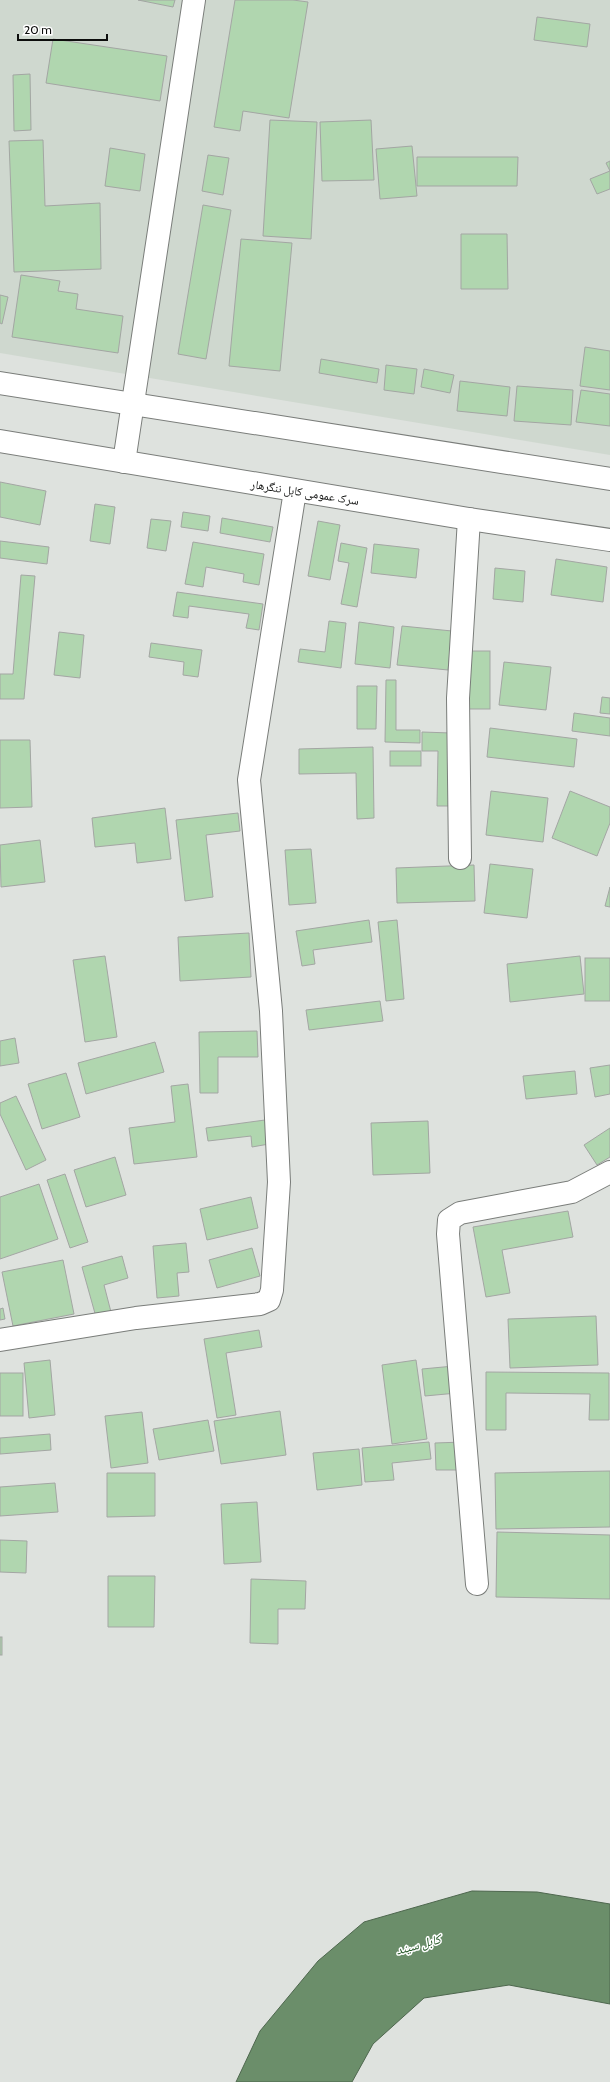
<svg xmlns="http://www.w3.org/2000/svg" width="610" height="2082" viewBox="0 0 610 2082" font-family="Cabin,'Noto Naskh Arabic',sans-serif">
<rect width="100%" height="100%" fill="#dee2de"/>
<polygon fill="#cfd8cf" points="0,0 610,0 610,455 0,353"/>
<polygon fill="#6b8e6a" stroke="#4e674e" points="472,1891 537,1892 610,1904 610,2004 509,1985 424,1998 373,2044 352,2082 236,2082 260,2031 318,1961 364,1922"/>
<g fill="#b0d6af" stroke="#a3a6a3">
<polygon points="138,0 175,0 173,7"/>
<polygon points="235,0 293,0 308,2 289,118 243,111 240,131 214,127"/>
<polygon points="537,17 590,24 587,47 534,40"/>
<polygon points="53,39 167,56 160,101 46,83"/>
<polygon points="30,74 31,130 14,131 13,75"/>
<polygon points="270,120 317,122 311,239 263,236"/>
<polygon points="371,120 374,180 322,181 320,122"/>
<polygon points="43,140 45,206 100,203 101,269 14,272 9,141"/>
<polygon points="412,146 417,196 380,199 376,149"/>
<polygon points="110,148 145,154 140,191 105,186"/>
<polygon points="208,155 229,158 223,195 202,191"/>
<polygon points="417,157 518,157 517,186 417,186"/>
<polygon points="610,161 610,189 597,194 590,179 610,171 606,163"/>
<polygon points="203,205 231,210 206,359 178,354"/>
<polygon points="461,234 507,234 508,289 461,289"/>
<polygon points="241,239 292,243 280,371 229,366"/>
<polygon points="21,275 60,281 58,291 78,294 76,309 123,316 118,353 12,337"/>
<polygon points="0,295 8,297 2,324 0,323"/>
<polygon points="585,347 610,351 610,390 580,386"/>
<polygon points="321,359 379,369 377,383 319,373"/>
<polygon points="386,365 417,369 414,394 384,390"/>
<polygon points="424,369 454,375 450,393 421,387"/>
<polygon points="460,381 510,387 507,416 457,411"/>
<polygon points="517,386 573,390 571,425 514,421"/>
<polygon points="581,390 610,394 610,426 576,422"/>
<polygon points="0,482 46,491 40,525 0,517"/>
<polygon points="95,504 115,507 110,544 90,541"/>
<polygon points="183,512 210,516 208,531 181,527"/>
<polygon points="222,518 273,527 270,542 220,533"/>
<polygon points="151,519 171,521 166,551 147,548"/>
<polygon points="318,521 340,525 330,580 308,576"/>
<polygon points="0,541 49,547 47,564 0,558"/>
<polygon points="193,542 264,554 259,585 243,582 244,574 206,567 203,587 185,584"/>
<polygon points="341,543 367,548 357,607 341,604 349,563 338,561"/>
<polygon points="374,544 419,549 416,578 371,573"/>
<polygon points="556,559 607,567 603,602 551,595"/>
<polygon points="495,568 525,571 523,602 493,599"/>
<polygon points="21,575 35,576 24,699 0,699 0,674 13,674"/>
<polygon points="177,592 263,604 259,630 246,628 249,614 189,606 188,618 173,616"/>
<polygon points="329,621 346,623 341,668 298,662 300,649 325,652"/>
<polygon points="359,622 394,627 390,668 355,664"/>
<polygon points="402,626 452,631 448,670 397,665"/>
<polygon points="59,632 84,635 80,678 54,675"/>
<polygon points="151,643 202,650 198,677 183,675 184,662 149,657"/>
<rect x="468" y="651" width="22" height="58"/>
<polygon points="504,662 551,667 546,710 499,705"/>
<polygon points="386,680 396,680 396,730 420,730 420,743 385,742"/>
<polygon points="357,686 377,686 376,729 357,729"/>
<polygon points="602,697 610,698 610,714 600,713"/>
<polygon points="574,713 610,718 610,736 572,731"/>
<polygon points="490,728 577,739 574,767 487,757"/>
<polygon points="422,732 451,733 450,806 437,806 438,751 422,751"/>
<polygon points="0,740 30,740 32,807 0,808"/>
<polygon points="373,747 374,818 357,819 356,773 299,774 299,749"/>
<rect x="390" y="751" width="31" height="15"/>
<polygon points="491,791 548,798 543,842 486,835"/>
<polygon points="570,791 610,807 610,823 597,856 552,838"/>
<polygon points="165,808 171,859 137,863 135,843 95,847 92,818"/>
<polygon points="238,813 240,831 206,835 213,897 185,901 176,820"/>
<polygon points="40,840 45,882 1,887 0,845"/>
<polygon points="311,849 316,903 289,905 285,850"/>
<polygon points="490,864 533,869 527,918 484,913"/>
<polygon points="474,865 475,901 397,903 396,868"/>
<polygon points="610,887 610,907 605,906"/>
<polygon points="369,920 372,942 313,950 315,964 302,966 296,931"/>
<polygon points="397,920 404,999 386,1001 378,922"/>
<polygon points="249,933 251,977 180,981 178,937"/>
<polygon points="105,956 117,1037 85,1042 73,960"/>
<polygon points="580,956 584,994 510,1002 507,964"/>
<rect x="585" y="958" width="25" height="43"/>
<polygon points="380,1001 383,1021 309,1030 306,1010"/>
<polygon points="257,1031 258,1057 218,1057 218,1093 200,1093 199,1032"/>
<polygon points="15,1038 19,1063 0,1066 0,1041"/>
<polygon points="155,1042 164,1072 86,1094 78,1063"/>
<polygon points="610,1065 610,1094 595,1097 590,1068"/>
<polygon points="575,1071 577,1094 526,1099 523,1076"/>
<polygon points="66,1073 80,1117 42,1129 28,1084"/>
<polygon points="188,1084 197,1157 134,1164 129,1128 175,1122 171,1086"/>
<polygon points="16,1096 46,1160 26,1170 0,1114 0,1103"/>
<polygon points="265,1120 269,1144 252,1147 251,1136 208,1141 206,1128"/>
<polygon points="428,1121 430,1173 373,1175 371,1123"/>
<polygon points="610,1128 610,1157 597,1165 584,1145"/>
<polygon points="115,1157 126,1195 86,1207 74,1170"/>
<polygon points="65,1174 88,1242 70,1248 47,1180"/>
<polygon points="39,1184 58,1239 0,1259 0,1197"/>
<polygon points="251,1197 258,1228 207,1240 200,1209"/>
<polygon points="568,1211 573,1237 502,1250 510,1293 486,1297 473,1227"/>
<polygon points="186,1243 189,1272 177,1273 179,1296 157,1298 153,1246"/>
<polygon points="252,1248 260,1276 217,1288 209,1260"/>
<polygon points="122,1256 128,1278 104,1285 111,1312 96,1317 82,1267"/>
<polygon points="63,1260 74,1314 13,1326 2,1272"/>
<polygon points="3,1308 5,1319 0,1320 0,1309"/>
<polygon points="596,1316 598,1365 510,1368 508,1319"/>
<polygon points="259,1330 262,1347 226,1353 236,1415 217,1418 204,1339"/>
<polygon points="50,1360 55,1415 29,1418 24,1363"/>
<polygon points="416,1360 427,1439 392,1444 382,1365"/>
<polygon points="454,1366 457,1393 425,1396 422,1369"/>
<polygon points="486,1372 609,1373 609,1420 589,1420 590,1394 506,1393 506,1430 486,1430"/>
<rect x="0" y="1373" width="23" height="43"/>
<polygon points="280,1411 286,1455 221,1464 214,1421"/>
<polygon points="142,1412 148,1463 111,1468 105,1416"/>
<polygon points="208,1420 214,1451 159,1460 153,1429"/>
<polygon points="50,1434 51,1450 0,1454 0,1438"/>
<polygon points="429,1442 431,1459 392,1463 394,1480 365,1482 362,1448"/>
<polygon points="463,1442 464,1470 436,1470 435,1443"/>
<polygon points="359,1449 362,1485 317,1490 313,1453"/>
<polygon points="610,1471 610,1527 496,1529 495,1473"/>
<polygon points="107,1473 155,1473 155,1516 107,1517"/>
<polygon points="55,1483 58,1512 0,1516 0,1487"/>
<polygon points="257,1502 261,1562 224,1564 221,1504"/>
<polygon points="497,1532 610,1535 610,1599 496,1597"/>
<polygon points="0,1540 27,1541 26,1573 0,1572"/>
<polygon points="108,1576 155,1576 154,1627 108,1627"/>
<polygon points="251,1579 306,1581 305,1609 278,1609 278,1644 250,1643"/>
<rect x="0" y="1637" width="2" height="18"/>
</g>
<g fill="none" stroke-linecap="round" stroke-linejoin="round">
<g stroke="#7a7d7a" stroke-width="24">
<g id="minor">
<polyline points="124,462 194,0"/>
<polyline points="460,858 458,698 469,519"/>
<polyline points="0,1340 136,1318 260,1304 269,1300 272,1290 279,1182 271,1011 249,780 295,491"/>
<polyline points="477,1584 448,1234 449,1220 460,1213 572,1192 610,1172"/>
</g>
</g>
<g stroke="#7a7d7a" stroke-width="24">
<g id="highway">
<polyline points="0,383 610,479"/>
<polyline points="0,441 469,519 610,540"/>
</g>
</g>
<use href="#minor" stroke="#fff" stroke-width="22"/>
<use href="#highway" stroke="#fff" stroke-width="22"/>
</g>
<g text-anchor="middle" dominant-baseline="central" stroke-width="3" stroke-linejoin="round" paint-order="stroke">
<g font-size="12" fill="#0c0d0c" stroke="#fff">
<text transform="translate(305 492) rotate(9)">سرک عمومی کابل ننگرهار</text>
</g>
<g font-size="13" font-style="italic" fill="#205422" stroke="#fff">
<text transform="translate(418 1944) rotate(-15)">کابل سيند</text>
</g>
</g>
<path d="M18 34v6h89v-6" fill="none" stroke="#0c0d0c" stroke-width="2"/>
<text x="24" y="34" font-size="12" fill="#0c0d0c" stroke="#ffffff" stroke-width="3" paint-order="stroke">20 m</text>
</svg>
